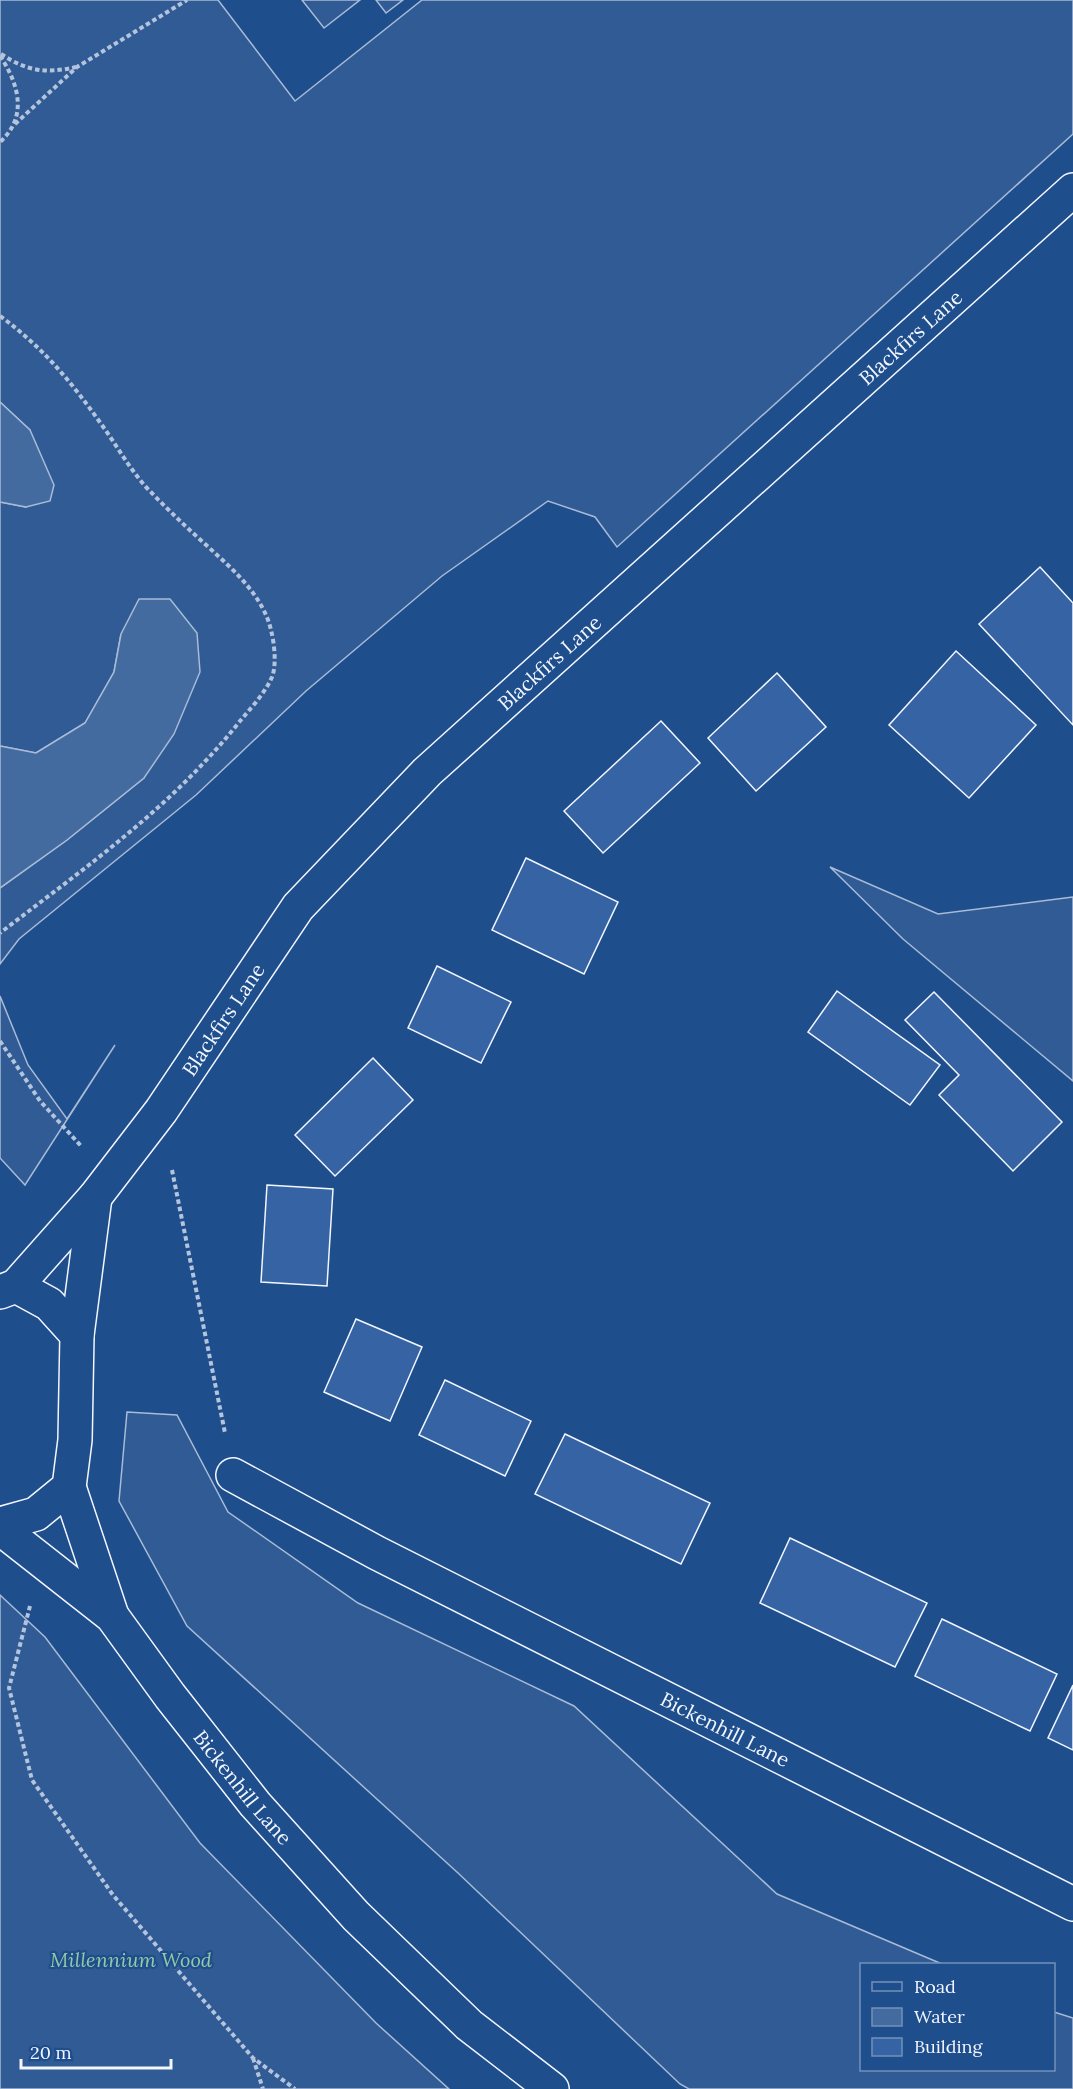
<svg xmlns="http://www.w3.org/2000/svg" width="1073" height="2089" viewBox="0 0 1073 2089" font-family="Lora,serif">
<rect width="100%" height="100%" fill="#1f4e8c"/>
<g fill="#305b95" stroke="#a8bbd7" stroke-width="1.5">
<polygon points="0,0 218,0 295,101 422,0 1073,0 1073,134 617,547 595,517 548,501 442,576 306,691 196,795 19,939 0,964 0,888 67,840 144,778 121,634 114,672 85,723 36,753 0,746 0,502 26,507 30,430 0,402"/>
<polygon points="302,0 360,0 324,28"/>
<polygon points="376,0 403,0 386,13"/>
<polygon points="830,867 938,914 1073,897 1073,1081 903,939"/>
<polygon points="0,996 28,1065 67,1119 115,1045 25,1185 0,1158"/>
<polygon points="127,1412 177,1415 228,1512 358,1603 574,1706 777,1894 942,1964 862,1964 862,2070 1054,2070 1054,2012 1073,2018 1073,2089 689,2089 680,2084 458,1873 187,1626 119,1501"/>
<polygon points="0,1595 45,1637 200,1843 376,2023 449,2089 0,2089"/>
</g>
<g fill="#446ba0" stroke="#a8bbd7" stroke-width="1.5">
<polygon points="0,402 30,430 54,485 50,501 26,507 0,502"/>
<polygon points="139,599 170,599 197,633 200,672 174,734 144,778 67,840 0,888 0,746 36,753 85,723 114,672 121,634"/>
</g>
<g fill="#3563a3" stroke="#f2f6ff" stroke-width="1.5">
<polygon points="1040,567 1073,603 1073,725 979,624"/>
<polygon points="956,651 1036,725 969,798 889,725"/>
<polygon points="777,673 826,727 756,791 708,738"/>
<polygon points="661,721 700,763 603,853 564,811"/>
<polygon points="526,858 618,902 584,974 492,930"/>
<polygon points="437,966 511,1002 481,1063 408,1028"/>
<polygon points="837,991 940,1065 910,1105 808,1032"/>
<polygon points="934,992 1062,1122 1013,1171 939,1095 959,1075 905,1020"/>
<polygon points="373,1058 413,1100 335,1176 295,1135"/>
<polygon points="267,1185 333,1189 327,1286 261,1282"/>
<polygon points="356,1319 422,1347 390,1421 324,1392"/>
<polygon points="445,1380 531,1421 505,1476 419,1435"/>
<polygon points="565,1434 710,1503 681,1564 535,1494"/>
<polygon points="790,1538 927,1603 895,1667 760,1603"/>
<polygon points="942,1619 1057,1674 1030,1731 915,1676"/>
<polygon points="1073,1685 1073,1750 1048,1738"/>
</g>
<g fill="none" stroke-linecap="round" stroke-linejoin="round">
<g stroke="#f2f6ff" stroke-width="36">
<g id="minor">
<path id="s1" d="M16,1286L95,1197L161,1111L298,907L427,772L1073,190"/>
<polyline points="0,1292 16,1286 49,1304 77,1335 75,1440 69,1487 36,1514 0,1524"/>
<polyline points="77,1335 95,1197"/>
<path id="s2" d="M233,1475L377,1553L1073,1904"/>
<polyline points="69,1487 112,1616"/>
<path id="s3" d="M0,1528L112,1616L170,1696L255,1804L356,1916L469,2025L552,2089"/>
</g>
</g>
<g stroke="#b3c4dc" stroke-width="4" stroke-dasharray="4.5 3" stroke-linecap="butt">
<path d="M1,54C27,71 45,74 76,67"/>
<path d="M0,56C19,84 28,117 0,142"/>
<polyline points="15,124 77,67 187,0"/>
<path d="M0,316C44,348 73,384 104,428C118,448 130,469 146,487C165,507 184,525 205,544C228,565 253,586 266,615C273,630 278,662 272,677C265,693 251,708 240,721C172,807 86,867 0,933"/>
<polyline points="0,1041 40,1101 81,1146"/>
<polyline points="172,1170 225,1433"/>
<polyline points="30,1606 9,1688 32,1780 113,1895 253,2058 295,2089"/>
<polyline points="253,2058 263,2089"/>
</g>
<use href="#minor" stroke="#1f4e8c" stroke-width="33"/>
</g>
<g text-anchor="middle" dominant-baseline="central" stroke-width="4.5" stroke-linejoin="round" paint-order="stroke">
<g font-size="20" fill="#f2f6ff" stroke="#1f4e8c">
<text stroke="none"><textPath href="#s1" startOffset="1310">Blackfirs Lane</textPath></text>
<text stroke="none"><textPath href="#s1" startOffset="824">Blackfirs Lane</textPath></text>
<text stroke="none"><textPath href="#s1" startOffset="338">Blackfirs Lane</textPath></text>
<text stroke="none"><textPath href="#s2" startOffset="554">Bickenhill Lane</textPath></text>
<text stroke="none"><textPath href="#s3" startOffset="358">Bickenhill Lane</textPath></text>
</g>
<g font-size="20" font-style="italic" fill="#97c8a6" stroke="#1f4e8c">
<text x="131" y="1959">Millennium Wood</text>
</g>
</g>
<rect x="860" y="1963" width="195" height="108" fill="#1f4e8c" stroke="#7391ba" stroke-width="1.5"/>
<rect x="872" y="1982" width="30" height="9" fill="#1f4e8c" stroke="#7391ba" stroke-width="1.5"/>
<text x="914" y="1993" font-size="18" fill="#f2f6ff">Road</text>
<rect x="872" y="2008" width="30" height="18" fill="#446ba0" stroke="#7391ba" stroke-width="1.5"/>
<text x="914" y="2023" font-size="18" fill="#f2f6ff">Water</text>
<rect x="872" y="2038" width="30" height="18" fill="#3563a3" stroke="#7391ba" stroke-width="1.5"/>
<text x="914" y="2053" font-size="18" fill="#f2f6ff">Building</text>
<path d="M21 2059v9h150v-9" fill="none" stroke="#f2f6ff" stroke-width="3"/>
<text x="30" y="2059" font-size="18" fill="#f2f6ff" stroke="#1f4e8c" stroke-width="4.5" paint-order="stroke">20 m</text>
</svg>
